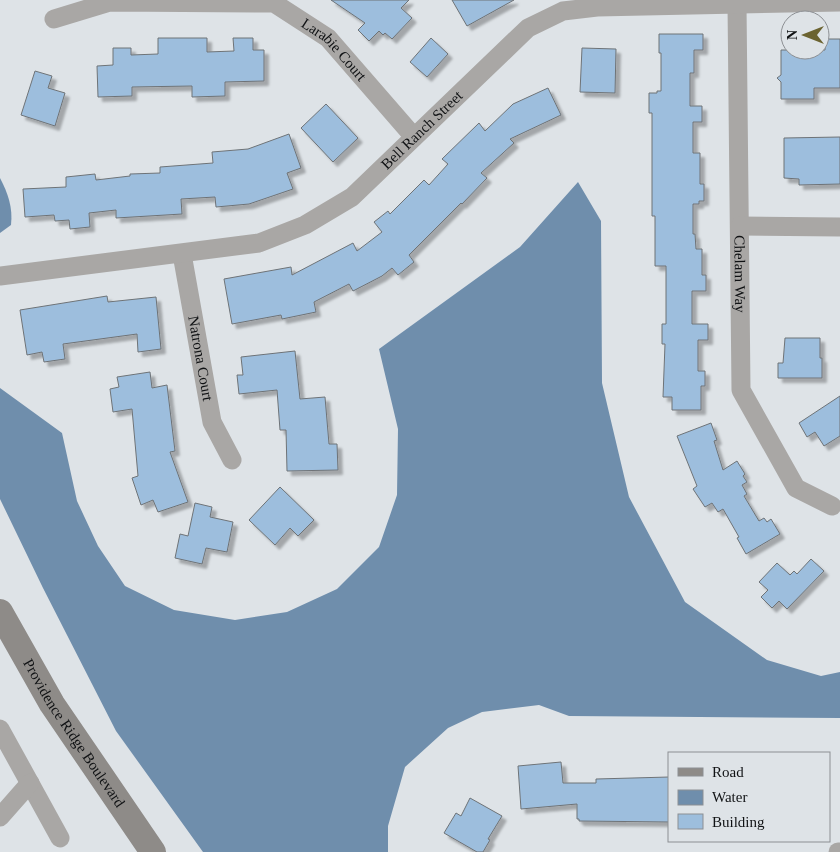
<svg xmlns="http://www.w3.org/2000/svg" width="840" height="852" viewBox="0 0 840 852" font-family="'Times New Roman',serif">
<defs>
<filter id="shadow"><feDropShadow dx="4.5" dy="4.5" stdDeviation="1" flood-color="#0004"/></filter>
</defs>
<rect width="100%" height="100%" fill="#dee3e7"/>
<g fill="#6f8eac">
<path d="M0,178C8,193 13,208 11,225L0,233Z"/>
<polygon points="578,182 601,221 602,383 629,497 685,602 767,660 821,676 840,672 840,718 569,716 539,705 482,712 448,728 405,767 388,826 388,852 203,852 116,731 43,588 0,499 0,388 62,433 77,501 98,546 125,586 174,610 235,620 287,612 337,589 379,547 397,495 398,429 379,349 520,247"/>
</g>
<g fill="#9dbedd" stroke="#6e7377" filter="url(#shadow)">
<polygon points="331,0 409,0 401,8 412,18 392,39 385,33 383,35 379,31 369,41 358,30 365,23"/>
<polygon points="452,0 514,0 467,26"/>
<polygon points="659,34 703,34 703,50 694,50 694,73 690,73 690,106 702,106 702,122 693,122 693,153 700,153 700,184 704,184 704,201 699,201 699,204 693,204 693,234 695,234 696,249 702,249 702,275 706,275 706,291 692,291 692,324 708,324 708,340 698,340 698,371 705,371 705,386 701,386 701,410 672,410 672,397 663,397 665,344 662,344 662,324 666,324 666,266 655,266 655,216 652,216 652,113 649,113 649,93 657,93 657,91 661,91 661,53 659,53"/>
<polygon points="158,38 207,38 207,52 234,51 233,38 253,38 253,50 264,50 264,81 225,82 225,96 192,97 192,86 132,87 132,96 98,97 97,66 113,65 113,48 131,48 131,55 158,54"/>
<polygon points="431,38 448,54 427,77 410,62"/>
<polygon points="825,39 840,39 840,88 814,88 814,99 781,99 781,82 777,78 781,75 781,50 825,50"/>
<polygon points="582,48 616,49 615,93 580,92"/>
<polygon points="35,71 52,76 48,88 65,93 55,126 21,115"/>
<polygon points="548,88 561,115 510,139 514,143 481,173 487,178 462,204 461,203 409,255 414,262 398,275 392,268 382,276 353,291 349,284 314,302 316,312 282,319 281,315 232,324 224,279 291,267 292,275 353,243 357,251 382,232 374,222 388,211 390,214 424,180 429,185 448,164 442,159 479,123 485,131 513,104"/>
<polygon points="326,104 358,138 333,162 301,128"/>
<polygon points="289,134 301,168 287,173 293,189 249,204 216,207 215,197 181,199 182,214 116,218 116,210 89,213 90,227 70,229 69,220 55,221 54,215 25,217 23,189 66,187 66,177 95,174 96,180 130,176 130,174 160,173 160,167 213,163 212,152 248,149"/>
<polygon points="840,137 840,184 799,185 799,179 784,178 784,138"/>
<polygon points="107,296 108,302 156,297 161,349 138,352 137,334 63,344 65,359 44,362 42,352 27,355 20,310"/>
<polygon points="785,338 820,338 820,358 822,358 822,378 778,378 778,363 783,363"/>
<polygon points="295,351 300,399 325,397 329,444 337,444 338,470 287,471 286,430 280,430 277,390 239,394 237,375 243,375 241,357"/>
<polygon points="150,372 152,388 167,385 175,451 170,452 188,502 158,512 153,500 141,505 132,478 138,476 132,409 113,412 110,389 119,387 117,377"/>
<polygon points="840,396 840,436 824,446 815,432 807,437 799,423"/>
<polygon points="711,423 717,440 714,441 723,470 737,461 745,474 743,476 747,482 742,485 747,494 744,496 759,521 764,518 767,522 771,519 780,534 746,554 737,538 739,537 723,509 718,512 712,503 705,507 693,489 697,486 677,436"/>
<polygon points="280,487 314,520 298,536 290,528 275,545 249,520"/>
<polygon points="195,503 212,507 210,517 233,522 227,552 206,548 202,564 175,558 180,534 188,536"/>
<polygon points="811,559 824,571 787,609 779,601 772,608 761,597 768,590 759,582 777,563 790,575 794,571 797,574"/>
<polygon points="561,762 563,783 596,783 596,779 669,777 669,822 579,821 579,819 577,819 577,804 521,809 518,766"/>
<polygon points="470,798 502,816 488,839 490,840 483,852 477,852 444,833 456,813 461,816"/>
</g>
<g fill="none" stroke-linecap="round" stroke-linejoin="round">
<g stroke="#a9a7a5" stroke-width="19">
<path id="s1" d="M737,4L741,390L796,488L832,506"/>
<path id="s2" d="M54,19L110,2L274,3L328,38L414,137"/>
<polyline points="740,226 840,227"/>
<path id="s3" d="M182,254L212,422L232,460"/>
<path id="s4" d="M0,276L259,243L305,225L352,197L528,28L563,11L597,7L840,2"/>
<polyline points="0,729 60,838"/>
<polyline points="0,817 30,783"/>
<polyline points="838,852 840,852"/>
</g>
<path stroke="#8e8b88" stroke-width="26" id="s5" d="M0,612L52,704L153,852"/>
</g>
<g text-anchor="middle" dominant-baseline="central" stroke-width="4" stroke-linejoin="round" paint-order="stroke">
<g font-size="15" fill="#101214" stroke="#dee3e7">
<text stroke="none"><textPath href="#s2" startOffset="299">Larabie Court</textPath></text>
<text stroke="none"><textPath href="#s4" startOffset="462">Bell Ranch Street</textPath></text>
<text stroke="none"><textPath href="#s1" startOffset="270">Chelam Way</textPath></text>
<text stroke="none"><textPath href="#s3" startOffset="106">Natrona Court</textPath></text>
<text stroke="none"><textPath href="#s5" startOffset="142">Providence Ridge Boulevard</textPath></text>
</g>
</g>
<rect x="668" y="752" width="162" height="90" fill="#dee3e7" stroke="#8c8f93"/>
<rect x="678" y="768" width="25" height="8" fill="#8e8b88" stroke="#8c8f93"/>
<text x="712" y="777" font-size="15" fill="#101214">Road</text>
<rect x="678" y="790" width="25" height="15" fill="#6f8eac" stroke="#8c8f93"/>
<text x="712" y="802" font-size="15" fill="#101214">Water</text>
<rect x="678" y="814" width="25" height="15" fill="#9dbedd" stroke="#8c8f93"/>
<text x="712" y="827" font-size="15" fill="#101214">Building</text>
<g transform="translate(805 35) rotate(270)"><circle r="24" fill="#dee3e7" stroke="#8c8f93"/>
<path d="M0-4L9 19L0 12L-9 19Z" fill="#6b6330"/>
<text y="-8" font-size="14" font-weight="bold" text-anchor="middle" fill="#101214">N</text>
</g>
</svg>
